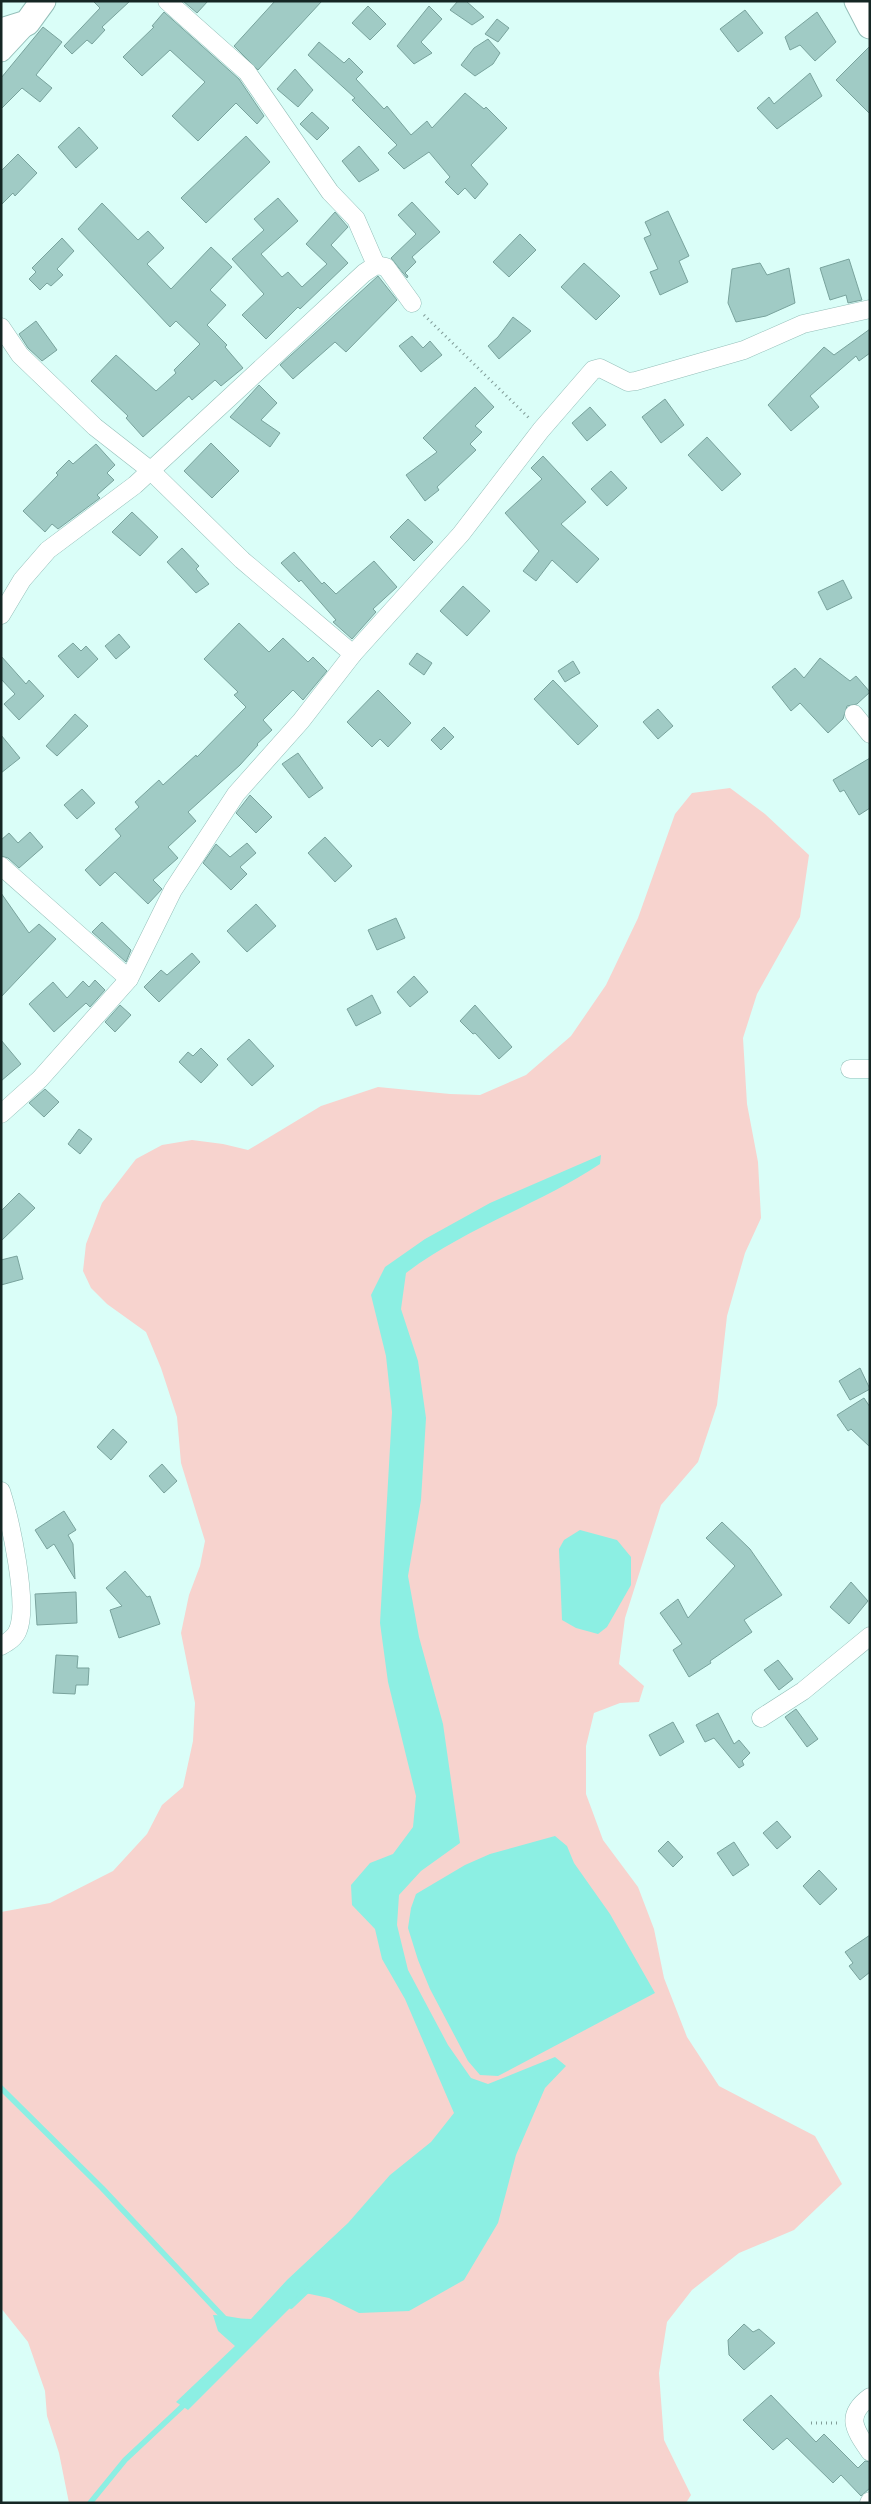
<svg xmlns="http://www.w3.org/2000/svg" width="871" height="2504" viewBox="0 0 871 2504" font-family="'Space Grotesk',sans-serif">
<rect width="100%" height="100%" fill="#dafef8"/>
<polygon fill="#f7d3ce" points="730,788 765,814 809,855 800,917 757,994 743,1038 747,1104 758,1162 761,1218 745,1253 727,1316 717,1405 698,1462 661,1505 625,1618 619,1664 644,1686 639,1702 620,1703 594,1713 586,1746 586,1794 603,1840 638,1887 654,1929 664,1978 687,2037 719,2086 815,2136 842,2184 794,2230 739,2253 692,2290 667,2322 659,2373 664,2440 691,2495 686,2503 69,2503 59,2453 47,2416 45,2391 28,2342 1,2308 1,1912 50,1903 113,1871 147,1834 162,1805 183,1787 193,1741 195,1703 181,1633 189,1595 200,1566 205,1541 181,1463 177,1417 161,1368 146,1332 107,1304 91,1288 83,1271 86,1244 102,1203 136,1159 162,1145 192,1140 223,1144 248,1150 321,1106 378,1087 450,1094 480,1095 526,1075 571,1036 606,985 638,918 675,814 692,793"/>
<g fill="#8cefe3">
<path d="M601,1155L600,1164C538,1205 465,1228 406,1273L401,1309L418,1361L426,1418L421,1500L408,1576L419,1637L443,1724L460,1843L421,1871L399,1895L397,1925L408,1970L448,2045L471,2078L488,2084L555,2057L566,2066L545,2088L516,2155L498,2223L464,2280L409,2311L359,2313L329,2298L305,2293L188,2410L176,2402L235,2346L218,2331L213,2315C227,2315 237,2319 251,2319L287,2280L348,2223L390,2175L431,2142L454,2113L405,1999L382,1959L375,1929L352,1905L351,1885L370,1863L393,1854L413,1827L416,1796L388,1682L380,1623L392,1412L386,1356L371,1295L385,1267L425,1239L490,1203Z"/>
<polygon points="580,1530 617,1540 631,1557 631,1585 607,1627 598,1634 576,1628 562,1620 559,1549 564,1540"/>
<polygon points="555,1836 567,1846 574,1863 610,1914 655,1993 498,2076 480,2075 468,2061 430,1989 418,1960 408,1928 411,1908 416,1894 465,1865 490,1854"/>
</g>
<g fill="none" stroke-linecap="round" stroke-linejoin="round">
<g stroke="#8cefe3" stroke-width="5.5">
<polyline points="1,2088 102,2188 226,2320"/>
<polyline points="291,2306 310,2288"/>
<polyline points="90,2503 125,2460 187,2402"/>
</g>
</g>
<g fill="#a0cbc5" stroke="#79a39d">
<polygon points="93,1 130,1 102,27 105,30 92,44 87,40 72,54 64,46 100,8"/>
<polygon points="183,1 208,1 197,13"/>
<polygon points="275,1 322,1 258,70 234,46"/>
<polygon points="458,1 466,1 484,17 472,25 450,10"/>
<polygon points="368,6 386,24 370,40 352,23"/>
<polygon points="429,6 442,19 421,42 432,53 414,64 397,46"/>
<polygon points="745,10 763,33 738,52 720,29"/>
<polygon points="164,12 239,79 264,116 257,124 236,103 198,141 172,116 205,82 170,50 142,76 123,57 154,27 152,26"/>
<polygon points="817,12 836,42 815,61 800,45 790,50 785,37"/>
<polygon points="497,19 509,28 498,42 485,34"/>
<polygon points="43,27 62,42 36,75 52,88 40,102 22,88 1,109 1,78"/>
<polygon points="488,39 500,53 493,64 475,76 461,65 474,48"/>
<polygon points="319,42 344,63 349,58 363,72 356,79 384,109 387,106 411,135 427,121 432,128 465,93 484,109 486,107 507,128 471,165 488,184 475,199 465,188 458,195 445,182 450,177 429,152 404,169 388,153 397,145 352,100 355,98 308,55"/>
<polygon points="870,46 870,114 836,80"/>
<polygon points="295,69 313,90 298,107 277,89"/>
<polygon points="810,73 822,96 777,129 757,108 769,97 774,104"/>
<polygon points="312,112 329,128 317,140 300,124"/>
<polygon points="79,127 98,148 76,168 58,147"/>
<polygon points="246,136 270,162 206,223 181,198"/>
<polygon points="359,146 379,170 359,182 342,161"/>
<polygon points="18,154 37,173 15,196 13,193 1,205 1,171"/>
<polygon points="278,198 298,221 261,254 282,277 288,272 302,287 327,264 306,244 335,212 348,227 331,245 348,263 300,309 298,307 266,339 242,315 264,294 232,259 264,230 254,219"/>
<polygon points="412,202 440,232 412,257 416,262 405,273 408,276 407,278 391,258 416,234 398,215"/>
<polygon points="102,203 138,240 148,231 164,248 147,264 171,289 211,247 232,267 210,290 226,305 207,325 227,345 225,347 243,368 221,386 215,380 192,400 189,396 143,437 126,418 128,416 91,381 116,355 156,391 176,373 174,370 200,344 176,321 170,327 78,229"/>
<polygon points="668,211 689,256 679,261 688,282 660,295 650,272 658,269 644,238 651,235 645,222"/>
<polygon points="520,234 536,250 509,277 493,262"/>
<polygon points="62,238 74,251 57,269 63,275 51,286 47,283 40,290 29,279 36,272 32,268"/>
<polygon points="849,259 862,300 848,303 846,295 830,300 820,268"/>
<polygon points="584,263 620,296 596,320 561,287"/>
<polygon points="760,263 767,275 789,268 795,303 766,316 736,322 728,303 732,269"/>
<polygon points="378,276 397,300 346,352 335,342 293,379 280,365"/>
<polygon points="513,317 531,331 499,359 488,346 498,337"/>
<polygon points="36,321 57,350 42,361 28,348 19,334"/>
<polygon points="870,329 870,353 859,361 856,356 810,396 819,407 791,431 768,405 824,347 834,355"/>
<polygon points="412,336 423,348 430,341 442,355 421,372 399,346"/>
<polygon points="259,385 277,403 261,420 280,433 270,447 230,417"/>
<polygon points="475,387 494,407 475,426 482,432 470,444 476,450 437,487 439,490 425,501 406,475 437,452 423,438"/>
<polygon points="665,399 684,425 661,443 642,417"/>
<polygon points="590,407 606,425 587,441 572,423"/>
<polygon points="707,437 741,474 722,491 688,455"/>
<polygon points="211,443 239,471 212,498 184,471"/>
<polygon points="96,444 115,465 107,473 114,480 97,495 100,498 58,529 52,524 45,532 23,511 58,475 56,473 69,460 73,464"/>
<polygon points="543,456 586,502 561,524 599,559 577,583 552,560 536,581 523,571 539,551 505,513 542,479 531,468"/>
<polygon points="611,471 627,488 607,506 591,489"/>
<polygon points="132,512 158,537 140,556 112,532"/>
<polygon points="408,519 433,542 414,561 390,537"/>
<polygon points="182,548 199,566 196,569 209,584 196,593 167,562"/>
<polygon points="294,552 322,584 324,582 336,594 374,561 397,587 373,609 376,612 352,639 333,622 336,620 301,580 299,582 281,563"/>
<polygon points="843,580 852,598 827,610 818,592"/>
<polygon points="463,586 490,611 467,636 440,611"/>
<polygon points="239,623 269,652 283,638 308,662 313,657 327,671 303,700 293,690 263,720 272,730 257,744 258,745 240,765 188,812 196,821 168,847 178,858 153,880 162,889 148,904 115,872 100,886 85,870 121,836 115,829 139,807 135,802 159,780 163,785 196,755 197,757 246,707 234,695 238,692 204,659"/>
<polygon points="119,634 130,647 116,659 105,646"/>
<polygon points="73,643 81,651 86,646 98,659 78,678 58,656"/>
<polygon points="417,653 432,663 424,675 409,664"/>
<polygon points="1,656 26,684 29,680 44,696 19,720 4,704 15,694 1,679"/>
<polygon points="820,658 850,681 856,676 870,692 857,704 847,706 843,719 828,733 800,703 791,711 772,687 795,668 804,678"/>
<polygon points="573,661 580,673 565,682 558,671"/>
<polygon points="553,680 598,726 578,745 534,699"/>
<polygon points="378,690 411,723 388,747 380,739 372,747 347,722"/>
<polygon points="658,709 673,726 658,739 643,722"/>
<polygon points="75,714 88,726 57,756 46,746"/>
<polygon points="444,727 454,737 441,750 431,740"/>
<polygon points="1,735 20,758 1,773"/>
<polygon points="298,753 323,788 309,798 282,764"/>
<polygon points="870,758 870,808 859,815 844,790 840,792 833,780"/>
<polygon points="82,789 95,803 77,819 64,805"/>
<polygon points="250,795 272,817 256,833 236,813"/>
<polygon points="30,832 43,847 19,868 8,858 1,856 1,840 9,833 18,843"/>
<polygon points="325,837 352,866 335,882 308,853"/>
<polygon points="247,843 256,853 240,867 247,874 231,890 203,863 216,844 230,857"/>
<polygon points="1,893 29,933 39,924 56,939 1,997"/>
<polygon points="256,904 276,926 247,952 227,931"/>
<polygon points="396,918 405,938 377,950 368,930"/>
<polygon points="102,922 131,950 126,962 92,932"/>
<polygon points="192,953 200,962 159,1002 144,987 161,970 167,975"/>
<polygon points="414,976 428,992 410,1007 397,992"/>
<polygon points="95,980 105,990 90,1007 86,1003 54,1032 29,1004 53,982 67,998 83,981 89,987"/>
<polygon points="372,995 381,1013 356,1026 347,1009"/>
<polygon points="120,1005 131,1015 115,1032 105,1022"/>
<polygon points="475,1005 512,1047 499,1059 475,1033 473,1034 460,1021"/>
<polygon points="249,1039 274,1066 252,1086 227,1059"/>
<polygon points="1,1040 21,1064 1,1081"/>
<polygon points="201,1048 218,1065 201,1083 179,1062 188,1052 193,1056"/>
<polygon points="45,1089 59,1102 44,1117 29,1103"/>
<polygon points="79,1129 92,1139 80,1154 68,1144"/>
<polygon points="19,1193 35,1208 1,1241 1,1211"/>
<polygon points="17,1256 23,1279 1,1285 1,1260"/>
<polygon points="860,1368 870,1389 850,1400 839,1381"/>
<polygon points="864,1398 870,1407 870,1447 851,1429 848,1431 837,1415"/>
<polygon points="113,1429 127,1442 111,1460 97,1447"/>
<polygon points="162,1464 177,1481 164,1493 149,1476"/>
<polygon points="64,1511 76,1530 68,1535 73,1544 75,1579 54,1544 47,1549 35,1530"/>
<polygon points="722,1522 750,1549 782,1595 744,1620 752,1632 710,1661 711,1663 689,1677 673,1650 682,1644 660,1613 678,1599 688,1618 735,1566 706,1538"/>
<polygon points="125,1571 147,1597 150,1596 160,1624 119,1638 110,1610 122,1606 106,1588"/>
<polygon points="851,1582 868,1601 849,1624 830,1607"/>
<polygon points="76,1592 77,1623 37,1625 35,1594"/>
<polygon points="56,1655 78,1656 77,1668 89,1668 88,1685 76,1685 75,1694 53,1693"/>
<polygon points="778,1660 793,1679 779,1690 764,1670"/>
<polygon points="796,1709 818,1739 807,1747 785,1717"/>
<polygon points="718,1713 734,1744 739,1740 750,1753 742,1761 744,1765 739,1768 714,1738 705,1742 696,1725"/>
<polygon points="673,1722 684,1742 660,1756 649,1735"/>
<polygon points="777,1821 791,1837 777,1849 763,1833"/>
<polygon points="668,1841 683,1857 673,1867 658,1851"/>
<polygon points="734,1842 749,1865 733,1876 717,1853"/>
<polygon points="819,1870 837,1889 820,1905 803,1886"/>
<polygon points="870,1935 870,1972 860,1980 849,1966 853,1963 845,1952"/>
<polygon points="744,2324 753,2332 759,2329 775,2343 744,2370 729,2355 728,2340"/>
<polygon points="771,2395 816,2442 824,2434 858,2468 865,2461 870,2462 870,2488 861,2496 841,2475 833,2483 787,2438 773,2450 743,2420"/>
</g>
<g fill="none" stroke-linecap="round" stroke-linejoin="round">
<g stroke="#94bfb9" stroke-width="19">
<g id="minor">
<polyline points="167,1 247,72 330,192 356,219 376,265"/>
<polyline points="1,327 20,355 95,427 150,470 242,560 353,654"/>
<polyline points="1,615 22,580 48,550 135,485 364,273 376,265 386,267 412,303"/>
<polyline points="854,714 870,734"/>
<polyline points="1,866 129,979"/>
<polyline points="850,1069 870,1069"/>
<polyline points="1,1114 40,1079 129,979 173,890 236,794 301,721 353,654 461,534 541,430 593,370 600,368 628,382 636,381 744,350 803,324 870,309"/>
<path d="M1,1491C10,1519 29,1604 18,1630C15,1638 8,1642 1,1646"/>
<polyline points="761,1718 803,1691 870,1636"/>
<path d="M870,2397C844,2416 855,2430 870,2452"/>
<polyline points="869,2503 870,2501"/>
</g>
</g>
<g stroke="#94bfb9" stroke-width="23">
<polyline id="tertiary" points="1,51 27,23"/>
</g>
<g stroke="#94bfb9" stroke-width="27">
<g id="secondary">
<polyline points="857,1 870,26"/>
<polyline points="1,31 27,23 43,1"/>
</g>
</g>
<g stroke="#819c98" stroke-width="3" stroke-dasharray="1 4" stroke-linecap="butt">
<polyline points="424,315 530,419"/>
<polyline points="811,2423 839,2423"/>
</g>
<use href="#minor" stroke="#fff" stroke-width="18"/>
<use href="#tertiary" stroke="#fff" stroke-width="21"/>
<use href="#secondary" stroke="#fff" stroke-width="25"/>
</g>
<rect width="871" height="2504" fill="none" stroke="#152624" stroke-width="5"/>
</svg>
